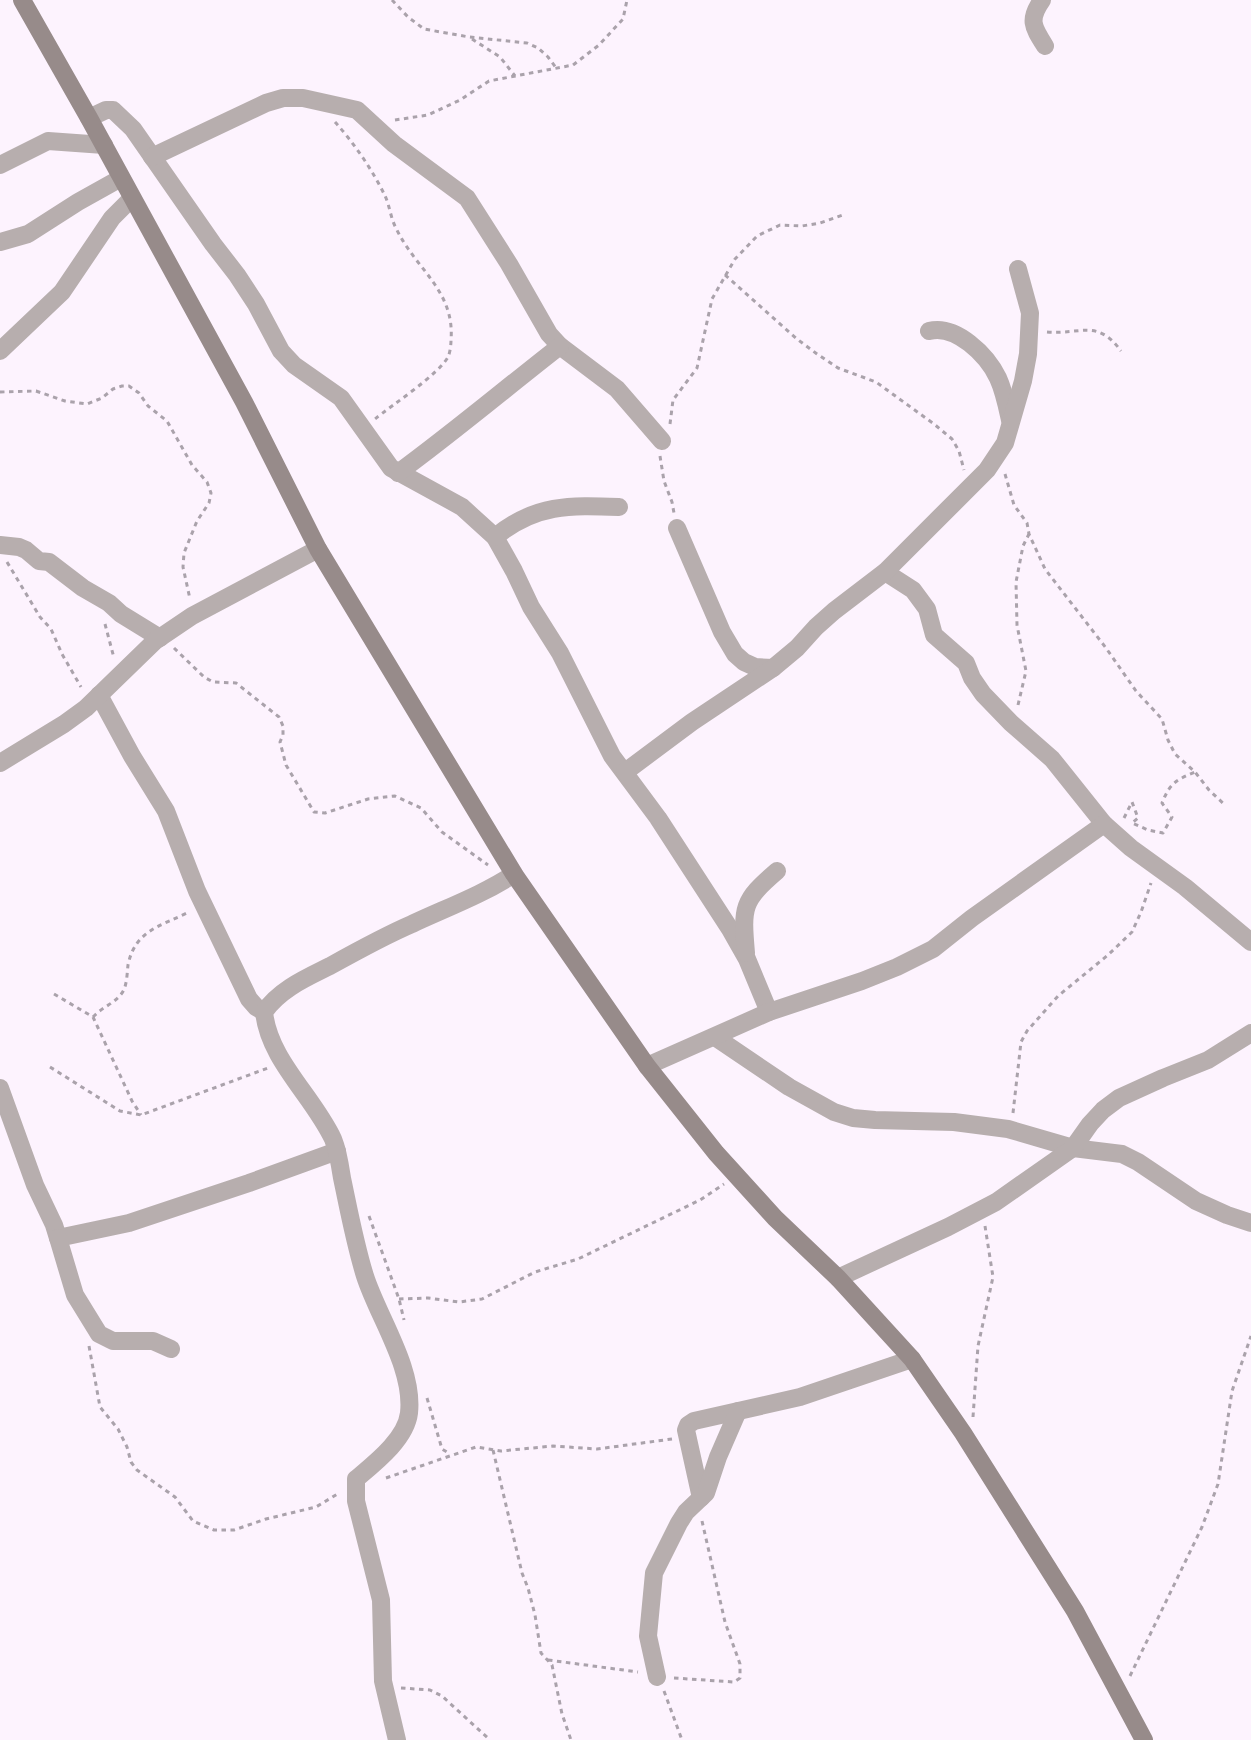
<svg xmlns="http://www.w3.org/2000/svg" width="1251" height="1740" viewBox="0 0 1251 1740" font-family="'IBM Plex Serif',serif">
<rect width="100%" height="100%" fill="#fdf3fe"/>
<g fill="none" stroke-linecap="round" stroke-linejoin="round">
<g stroke="#aaa2ab" stroke-width="3" stroke-dasharray="4.5 4.5" stroke-linecap="butt">
<polyline points="392,0 408,17 424,29 469,37 527,43 538,48 548,57 557,69"/>
<polyline points="472,39 500,57 515,76"/>
<polyline points="395,120 428,115 460,100 489,81 573,65 599,45 623,19 627,0"/>
<path d="M335,122C354,143 374,172 386,198C390,208 391,219 396,228C415,269 455,290 451,340C451,345 450,353 448,357C438,375 392,405 375,419"/>
<polyline points="725,275 797,339 817,354 838,368 876,382 934,424 952,439 959,451 964,470"/>
<path d="M1047,332C1080,335 1097,318 1121,351"/>
<polyline points="0,392 36,391 65,401 87,404 102,398 113,389 122,386 129,386 139,393 148,406 167,421 192,465 207,482 211,493 209,503 197,521 184,553 183,567 190,599"/>
<polyline points="670,424 673,400 697,368 712,299 735,259 757,236 780,225 802,226 820,223 843,215"/>
<polyline points="660,456 664,481 672,502 674,513"/>
<polyline points="1005,474 1014,505 1027,523 1029,534 1045,569 1106,648 1136,691 1162,719 1168,740 1175,754 1195,772 1209,790 1225,805"/>
<polyline points="7,562 40,617 51,629 62,654 81,687"/>
<polyline points="105,624 114,658"/>
<polyline points="174,648 204,677 213,682 236,683 279,717 283,726 283,735 280,742 286,765 314,812 325,813 368,799 395,796 421,808 442,832 488,865"/>
<polyline points="1018,705 1026,671 1017,625 1016,582 1023,546 1029,534"/>
<path d="M1124,818L1132,802L1138,818L1132,823L1148,830L1163,833L1172,817L1162,803C1170,783 1176,780 1195,772"/>
<polyline points="54,994 93,1017 132,1101 141,1115"/>
<path d="M93,1017C102,1007 114,1004 122,993C127,986 127,974 128,965C135,930 161,926 189,912"/>
<polyline points="50,1067 120,1111 141,1115 268,1068"/>
<polyline points="1013,1113 1021,1042 1027,1031 1058,996 1108,955 1132,932 1141,912 1151,883"/>
<polyline points="369,1216 399,1299 404,1320"/>
<polyline points="399,1299 428,1298 459,1302 482,1299 535,1272 578,1259 700,1200 724,1184"/>
<polyline points="89,1346 100,1407 118,1429 127,1447 131,1462 137,1470 175,1497 193,1521 214,1530 234,1530 266,1519 316,1507 339,1493"/>
<polyline points="427,1398 442,1449 450,1454"/>
<polyline points="973,1417 978,1346 993,1277 985,1226"/>
<polyline points="493,1450 522,1573 528,1588 535,1615 541,1653 552,1665 562,1714 571,1740"/>
<polyline points="386,1478 476,1447 501,1451 553,1446 597,1449 672,1439"/>
<polyline points="548,1660 638,1672"/>
<polyline points="1130,1676 1202,1527 1218,1484 1232,1391 1251,1336"/>
<polyline points="674,1678 734,1682 740,1678 740,1664 725,1622 702,1521"/>
<polyline points="401,1688 430,1690 442,1696 490,1740"/>
<polyline points="664,1691 682,1740"/>
</g>
<g stroke="#b7aeae" stroke-width="18">
<path d="M1042,0C1028,20 1033,27 1045,46"/>
<polyline points="89,118 106,110 113,110 133,129 213,244 237,275 256,304 281,351 294,365 341,398 391,468 462,507 495,537 514,571 531,607 560,653 612,756 658,818 730,929 747,959 769,1012"/>
<polyline points="152,157 266,103 283,98 303,98 357,110 394,144 467,198 509,264 549,334 560,346 617,389 662,441"/>
<polyline points="0,165 48,141 104,145"/>
<polyline points="0,242 28,234 78,202 121,178"/>
<path d="M929,331C956,324 987,355 998,378C1004,391 1007,406 1010,420"/>
<polyline points="0,351 62,292 112,218 132,198"/>
<path d="M398,473C454,432 506,388 560,346"/>
<polyline points="677,528 722,632 735,654 744,662 755,667 773,668"/>
<path d="M495,537C535,504 570,505 619,507"/>
<polyline points="0,545 19,547 26,550 39,561 49,562 83,588 109,603 121,614 160,638"/>
<polyline points="885,572 913,590 927,609 934,635 966,663 972,678 983,694 1011,723 1052,759 1104,824 1131,848 1185,887 1251,942"/>
<polyline points="99,695 132,756 166,811 197,891 249,999 256,1007 264,1012"/>
<polyline points="0,763 64,724 86,708 155,641 192,616 318,549"/>
<polyline points="625,772 692,722 773,668 797,648 816,627 834,611 885,572 987,470 1005,443 1023,381 1028,354 1030,313 1018,269"/>
<path d="M746,953C742,907 742,901 777,871"/>
<polyline points="715,1037 789,1087 834,1112 853,1118 875,1120 954,1122 1008,1129 1073,1148 1122,1154 1138,1162 1196,1201 1227,1215 1251,1223"/>
<polyline points="647,1066 769,1012 862,981 897,967 933,949 972,918 1104,824"/>
<polyline points="0,1088 35,1185 54,1225 58,1238 129,1223 249,1183 337,1151"/>
<polyline points="58,1238 75,1295 99,1334 113,1341 153,1341 171,1349"/>
<polyline points="838,1278 948,1227 996,1202 1073,1148 1090,1124 1103,1110 1119,1098 1163,1078 1208,1060 1251,1033"/>
<polyline points="701,1498 686,1430 688,1425 694,1421 800,1397 912,1359"/>
<polyline points="657,1677 648,1636 654,1573 679,1523 686,1512 706,1493 718,1457 738,1411"/>
<path d="M397,1740L383,1681L381,1600L356,1501V1479C375,1463 406,1439 409,1413C414,1368 378,1317 365,1276C355,1244 349,1211 342,1178C340,1165 338,1151 333,1139C313,1096 269,1060 264,1012C280,989 306,978 330,966C357,951 384,936 412,924C446,908 482,895 514,874"/>
</g>
<polyline stroke="#978b8a" stroke-width="18" points="22,0 89,118 244,402 318,549 514,874 647,1066 716,1153 775,1218 838,1278 912,1359 963,1433 1075,1611 1144,1740"/>
</g>
</svg>
